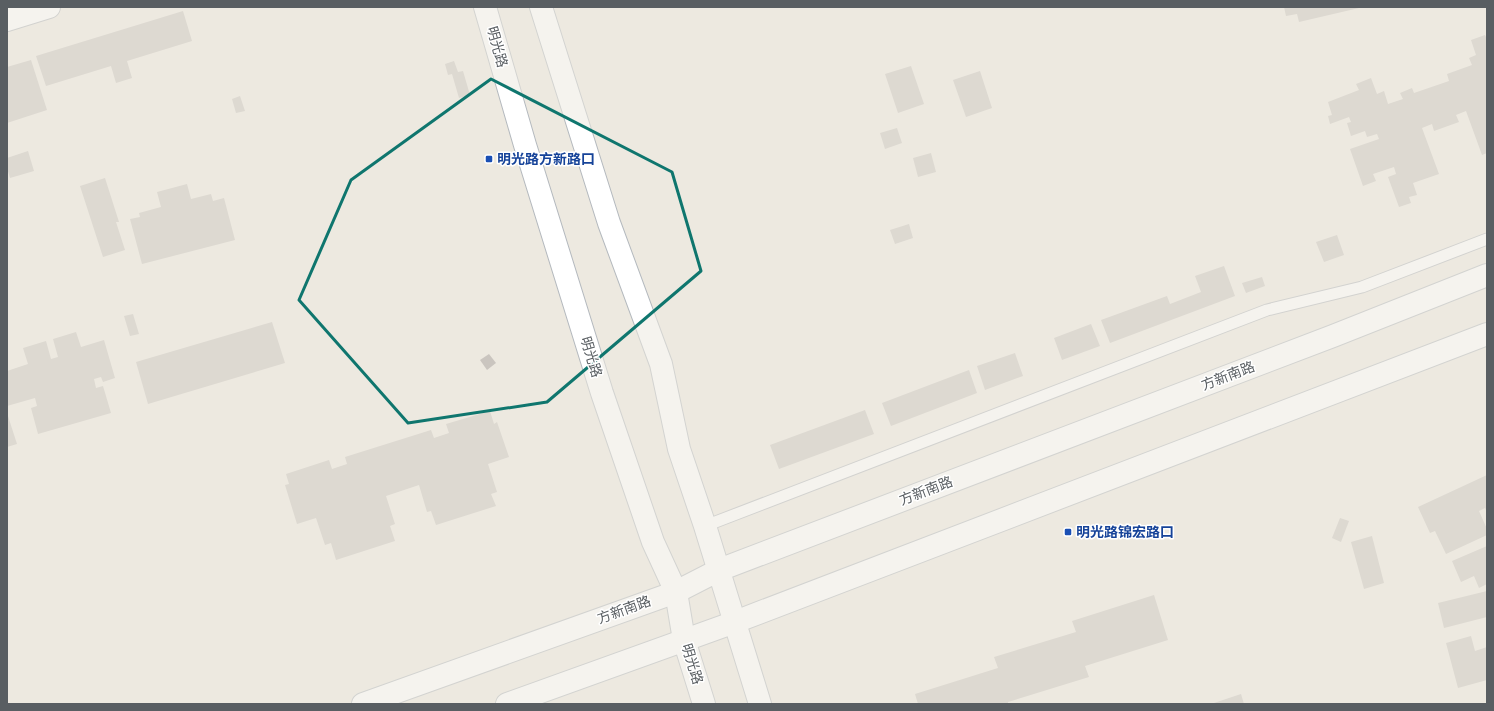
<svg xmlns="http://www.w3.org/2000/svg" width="1494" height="711" viewBox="0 0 1494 711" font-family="'Fira Sans Condensed','Noto Sans SC',sans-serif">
<rect width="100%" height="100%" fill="#ede9e0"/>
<g fill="#cac5bf">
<polygon points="1284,7 1359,7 1359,8 1299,22 1297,14 1286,16"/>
<polygon points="183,11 192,41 127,61 132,78 116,83 111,66 46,86 36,56"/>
<polygon points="1485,35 1487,39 1487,153 1482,155 1466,111 1456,115 1459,122 1434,131 1432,124 1422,128 1439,174 1413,183 1417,195 1409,197 1411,203 1399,207 1388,177 1396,174 1394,167 1373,174 1376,181 1363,186 1350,149 1379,139 1377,134 1367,137 1365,131 1351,136 1347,123 1351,122 1349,117 1330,124 1328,116 1332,115 1328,102 1359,90 1356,84 1371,78 1377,94 1384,91 1388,104 1403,99 1400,93 1412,88 1414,93 1449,81 1447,74 1472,65 1469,58 1476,55 1471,40"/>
<polygon points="31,60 47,110 7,123 7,67"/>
<polygon points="454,61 458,72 463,71 470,95 459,98 452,74 448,75 445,64"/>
<polygon points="911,66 924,104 898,113 885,74"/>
<polygon points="980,71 992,108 966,117 953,80"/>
<polygon points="240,96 245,111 236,113 232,99"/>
<polygon points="897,128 902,143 885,149 880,133"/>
<polygon points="28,151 34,171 10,178 7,168 7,158"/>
<polygon points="931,153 936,172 918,177 913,158"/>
<polygon points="105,178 119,222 116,222 125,250 103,257 80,186"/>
<polygon points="187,184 191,199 211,194 213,201 224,198 235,240 142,264 130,219 140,217 139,213 161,207 157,192"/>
<polygon points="909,224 913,238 895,244 890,230"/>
<polygon points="1337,235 1344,255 1324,262 1316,242"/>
<polygon points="1224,266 1235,296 1110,343 1101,320 1167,296 1170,304 1201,292 1195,276"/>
<polygon points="1262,277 1265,286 1246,293 1242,283"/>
<polygon points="133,314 139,334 130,336 124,316"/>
<polygon points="272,322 285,363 148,404 136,362"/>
<polygon points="1091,324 1100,346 1062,360 1054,338"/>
<polygon points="76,332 81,347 104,340 115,378 103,382 101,377 94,379 96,388 103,386 111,413 38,434 31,408 37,406 35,398 7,406 7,371 28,364 23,348 46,341 51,359 58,357 53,339"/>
<polygon points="1015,353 1023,376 985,390 977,366"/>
<polygon points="489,354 496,363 487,370 480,360"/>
<polygon points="969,370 977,393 891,426 882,403"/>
<polygon points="865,410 874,434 779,469 770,445"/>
<polygon points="490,411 494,424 497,422 509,457 488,464 497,492 491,494 496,506 436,525 431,511 427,512 419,485 386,496 395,524 390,526 395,541 336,560 331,543 325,545 316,518 297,524 285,485 289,484 286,474 329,460 332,469 347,464 345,457 431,430 434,438 449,433 446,424"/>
<polygon points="7,413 17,444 7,447"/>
<polygon points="1487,475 1487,512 1485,508 1479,511 1487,529 1487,535 1446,554 1435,531 1430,533 1418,507"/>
<polygon points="1340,518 1349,521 1341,542 1332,538"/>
<polygon points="1372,536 1384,583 1364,589 1351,542"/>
<polygon points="1487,546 1487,584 1479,588 1474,576 1461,582 1452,561"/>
<polygon points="1487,591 1487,617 1444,628 1438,603"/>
<polygon points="1154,595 1168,640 1085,666 1089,677 1008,702 1008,704 918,704 915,694 998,668 994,657 1076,632 1072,621"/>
<polygon points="1471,636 1475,651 1487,647 1487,680 1458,688 1446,643"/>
<polygon points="1241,694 1244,704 1211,704"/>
</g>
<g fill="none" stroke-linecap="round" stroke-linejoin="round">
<g stroke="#b3b7bc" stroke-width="13">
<polyline id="service" points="705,526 1267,310 1362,287 1487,239"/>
</g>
<g stroke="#b3b7bc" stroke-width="24">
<polyline id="tertiary" points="7,20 49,7"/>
</g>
<g stroke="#b4b9be" stroke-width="24">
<g id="secondary">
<polyline points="485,7 525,145 602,393 653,542 676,592 684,640 704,704"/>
<polyline points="541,7 609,223 661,364 679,449 705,526 760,704"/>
<polyline points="363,704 676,592 719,570 1333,336 1487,275"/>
<polyline points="507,704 735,622 1487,334"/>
</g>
</g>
<use href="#service" stroke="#fff" stroke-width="11"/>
<use href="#tertiary" stroke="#fff" stroke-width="22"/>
<use href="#secondary" stroke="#fff" stroke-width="22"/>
</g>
<path d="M0 0H1494V711H0ZM491,79L672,172L701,271L547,402L408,423L299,300L351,180Z" fill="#ede9e0" fill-opacity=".55" fill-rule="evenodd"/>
<path fill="none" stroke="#0f766e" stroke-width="3" stroke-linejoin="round" d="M491,79L672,172L701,271L547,402L408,423L299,300L351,180Z"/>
<g fill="#1a4fb4" stroke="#fff" stroke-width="1.5">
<rect x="485" y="155" width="8" height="8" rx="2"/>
<rect x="1064" y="528" width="8" height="8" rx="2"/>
</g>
<g text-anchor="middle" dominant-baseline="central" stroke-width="3" stroke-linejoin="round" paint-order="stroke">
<g font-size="14" fill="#595e62" stroke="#fff">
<text transform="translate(497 47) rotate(74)">明光路</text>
<text transform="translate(591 357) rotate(73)">明光路</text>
<text transform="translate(1228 376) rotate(-21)">方新南路</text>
<text transform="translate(926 491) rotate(-21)">方新南路</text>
<text transform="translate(624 610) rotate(-20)">方新南路</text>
<text transform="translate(692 664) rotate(73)">明光路</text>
</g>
<g font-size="14" font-weight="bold" fill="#164399" stroke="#fff" text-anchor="start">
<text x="497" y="159">明光路方新路口</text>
<text x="1076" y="532">明光路锦宏路口</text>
</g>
</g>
<rect width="1494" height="711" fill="none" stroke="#595e62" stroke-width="16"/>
</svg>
